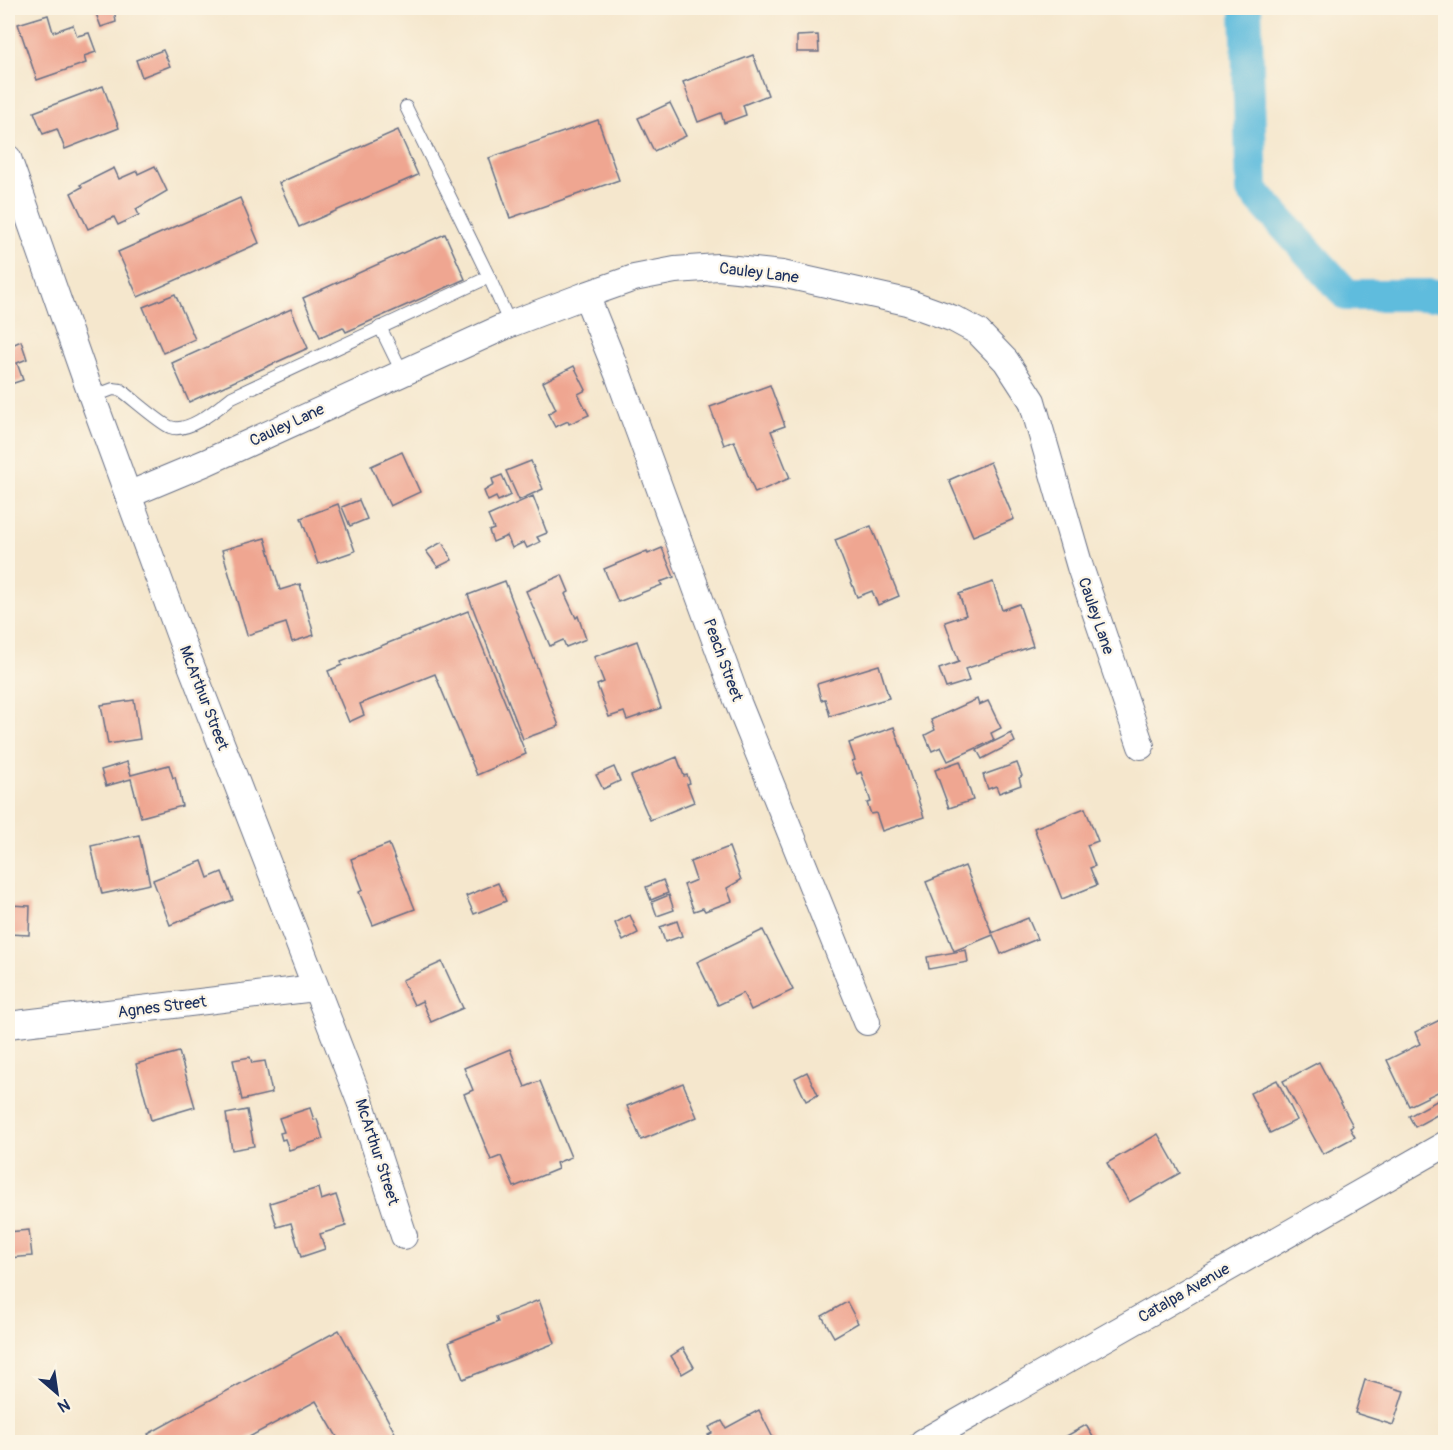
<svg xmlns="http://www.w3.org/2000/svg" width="1453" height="1450" viewBox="0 0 1453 1450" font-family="Pangolin,sans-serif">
<rect width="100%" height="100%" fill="#fcf5e5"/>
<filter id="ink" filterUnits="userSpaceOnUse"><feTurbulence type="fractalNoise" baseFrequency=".0167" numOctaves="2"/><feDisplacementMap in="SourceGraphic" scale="12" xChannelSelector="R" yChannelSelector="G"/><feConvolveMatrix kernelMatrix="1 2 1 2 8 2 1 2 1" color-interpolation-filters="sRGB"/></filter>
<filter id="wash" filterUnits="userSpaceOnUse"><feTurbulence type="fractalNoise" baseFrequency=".008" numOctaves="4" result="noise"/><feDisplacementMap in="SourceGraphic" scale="24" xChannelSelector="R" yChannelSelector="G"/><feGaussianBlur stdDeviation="1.35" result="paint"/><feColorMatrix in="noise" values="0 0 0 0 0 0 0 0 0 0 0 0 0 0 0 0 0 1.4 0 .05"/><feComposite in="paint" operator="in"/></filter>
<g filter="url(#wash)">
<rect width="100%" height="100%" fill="#f5e7cd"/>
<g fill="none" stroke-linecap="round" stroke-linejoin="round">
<polyline stroke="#5fbcdd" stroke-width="32" points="1246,8 1252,190 1347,295 1446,295"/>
</g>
<g id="blocks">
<g fill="#efa691">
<polygon points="94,8 114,8 116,22 101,27"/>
<polygon points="48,15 53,32 73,25 77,36 89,33 96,52 84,56 86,63 37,80 18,24"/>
<polygon points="818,35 819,52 797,52 797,36"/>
<polygon points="163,50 170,66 142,77 136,60"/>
<polygon points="753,55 768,95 743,105 746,115 724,123 721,113 698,122 683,82"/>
<polygon points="103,86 119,128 65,149 57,129 43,134 34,112"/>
<polygon points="670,103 686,136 654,151 638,118"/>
<polygon points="598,120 619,180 510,218 489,158"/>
<polygon points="398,130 418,175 299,227 279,183"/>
<polygon points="155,166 167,191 136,209 139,215 118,225 114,217 88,229 71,193 82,187 80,185 114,168 119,179 137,171 138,174"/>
<polygon points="240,198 259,243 138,297 118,252"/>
<polygon points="445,234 465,279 346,332 343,327 320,337 303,298"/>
<polygon points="175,294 195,339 163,353 143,307"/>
<polygon points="291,309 308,348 189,402 172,363"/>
<polygon points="8,339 10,346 21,341 27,359 17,363 23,380 8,385"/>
<polygon points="574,366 586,390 578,394 589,415 569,424 568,421 555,427 548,414 556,409 543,382"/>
<polygon points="770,385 785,426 771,431 790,478 755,493 734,441 724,445 710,407"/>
<polygon points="402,452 420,492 390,506 371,466"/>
<polygon points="531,461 543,489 519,500 506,471"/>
<polygon points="990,462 1014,519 973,536 949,480"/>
<polygon points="502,475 511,495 498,501 496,497 488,501 484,491 494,485 492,479"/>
<polygon points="533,496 547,533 537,537 540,542 527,548 524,542 512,548 507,536 493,542 489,531 494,529 488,516"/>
<polygon points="359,500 367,519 350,526 342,507"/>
<polygon points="338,504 355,551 318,564 301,518"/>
<polygon points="871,526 899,596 878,605 872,591 857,597 835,540"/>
<polygon points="265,538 280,590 300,584 314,635 292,642 286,623 247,635 222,550"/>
<polygon points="442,542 452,560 438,567 426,551"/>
<polygon points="662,548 674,577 660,582 662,585 618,602 604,569 647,551 648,554"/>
<polygon points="562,575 569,592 565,594 576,618 578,616 586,639 566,647 563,640 550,646 526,591"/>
<polygon points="505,581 559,726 523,739 468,595"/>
<polygon points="993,582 1002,610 1019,604 1033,646 965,669 969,681 946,688 939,669 959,662 945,622 966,615 959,594"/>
<polygon points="468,611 526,754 477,775 435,674 360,704 364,715 349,722 328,671 342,665 341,662"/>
<polygon points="637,641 661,708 627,720 624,712 609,717 597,685 604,682 594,657"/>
<polygon points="879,665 889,698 830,716 825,699 821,700 817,684"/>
<polygon points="977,699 979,705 988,701 1001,728 991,733 994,740 948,761 941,747 932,751 925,735 935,730 931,720"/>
<polygon points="134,700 140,739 108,744 101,705"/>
<polygon points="894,727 924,817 882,831 876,813 871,814 867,803 871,802 861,772 857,774 852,761 855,760 849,743"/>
<polygon points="1011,733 1015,742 982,759 977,750"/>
<polygon points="677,757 684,776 687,775 690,783 687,784 694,802 650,820 631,776"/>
<polygon points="960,761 973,800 949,808 935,770"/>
<polygon points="127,762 131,775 169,765 173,778 175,777 182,806 141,817 131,779 106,786 101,770"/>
<polygon points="1017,763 1022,776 1019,778 1021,785 999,793 996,786 988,789 983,775"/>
<polygon points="614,767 620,781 603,789 596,775"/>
<polygon points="1085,808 1098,841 1087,845 1095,866 1090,868 1097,885 1062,899 1034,828"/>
<polygon points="139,835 150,884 102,894 91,846"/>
<polygon points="389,844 415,909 373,925 359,892 363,890 351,859"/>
<polygon points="729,847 741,880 727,888 732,901 705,911 703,908 694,911 684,885 696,880 690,862"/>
<polygon points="202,861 208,878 222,872 233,900 170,925 153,880"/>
<polygon points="965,866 992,933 1028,918 1037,939 1001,954 993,935 954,951 926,882"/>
<polygon points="663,880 668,893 651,900 646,887"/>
<polygon points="498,883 506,901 474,914 466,896"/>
<polygon points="669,895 674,910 657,916 652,902"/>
<polygon points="8,905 30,906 29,935 8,934"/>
<polygon points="630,915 638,933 623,941 615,923"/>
<polygon points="677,921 682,936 665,942 660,927"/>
<polygon points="763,930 793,990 751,1010 743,993 718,1005 697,962"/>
<polygon points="966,950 968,962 929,969 927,957"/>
<polygon points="442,962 463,1008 431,1022 422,1001 414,1005 402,980"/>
<polygon points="1446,1017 1446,1088 1409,1106 1387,1060 1420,1044 1415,1032"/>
<polygon points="510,1049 525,1087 540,1081 571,1157 556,1163 558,1169 514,1187 501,1156 491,1160 464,1094 473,1090 464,1068"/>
<polygon points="179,1052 195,1107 151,1120 136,1064"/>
<polygon points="250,1057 252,1063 265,1061 272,1093 242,1100 233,1060"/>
<polygon points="1319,1062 1353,1126 1350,1128 1355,1137 1323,1154 1283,1081"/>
<polygon points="807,1072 818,1095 806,1101 795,1078"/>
<polygon points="1277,1080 1297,1120 1270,1133 1250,1093"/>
<polygon points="683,1083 697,1117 641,1140 627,1106"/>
<polygon points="1442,1098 1446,1104 1446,1110 1415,1127 1409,1116"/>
<polygon points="310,1108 314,1120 317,1119 323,1139 289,1150 285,1139 282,1140 280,1133 284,1132 279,1118"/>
<polygon points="247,1110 254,1146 232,1150 226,1114"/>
<polygon points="1158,1134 1180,1173 1129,1202 1107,1163"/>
<polygon points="318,1188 321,1200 336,1195 346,1226 320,1234 325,1249 301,1257 291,1223 277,1227 270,1203"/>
<polygon points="29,1230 32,1256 8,1258 8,1232"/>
<polygon points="539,1300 555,1343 463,1379 449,1342 498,1322 496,1317"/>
<polygon points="847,1302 858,1323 834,1337 822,1316"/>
<polygon points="339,1330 400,1442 340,1442 316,1401 240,1442 153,1442 148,1434"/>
<polygon points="683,1348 694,1367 682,1374 671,1356"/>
<polygon points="1365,1380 1404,1391 1393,1425 1355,1413"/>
<polygon points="759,1410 775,1442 712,1442 708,1435 712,1433 709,1427 722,1421 726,1428"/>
<polygon points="1086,1425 1096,1442 1056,1442"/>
</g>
</g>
</g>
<g filter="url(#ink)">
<use href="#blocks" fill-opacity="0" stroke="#676f85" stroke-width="1.5"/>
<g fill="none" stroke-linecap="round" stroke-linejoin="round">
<g stroke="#676f85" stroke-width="14">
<g id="lane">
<polyline points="406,107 489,277"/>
<polyline points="380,327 403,374"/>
<path d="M92,397L113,389L121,390C132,398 160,423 170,427C189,434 219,407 232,397L489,277L510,324"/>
</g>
</g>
<g stroke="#676f85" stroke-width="28">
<g id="street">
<polyline points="8,158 87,383 182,642 361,1104 404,1236"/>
<polyline points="586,295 619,377 737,700 867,1022"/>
<polyline points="128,495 207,462 510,324 586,295 634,278 675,270 718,267 782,274 907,302 954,319 978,332 1006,361 1032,401 1080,567 1141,746"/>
<polyline points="8,1025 315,988"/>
<polyline points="923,1442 1446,1144"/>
</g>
</g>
<use href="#lane" stroke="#fff" stroke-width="12"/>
<use href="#street" stroke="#fff" stroke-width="26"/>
</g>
</g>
<g text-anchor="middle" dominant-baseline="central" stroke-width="4.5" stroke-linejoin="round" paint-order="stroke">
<g font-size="16" fill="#1b2f5e" stroke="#fcf5e5">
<text transform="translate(759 273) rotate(7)">Cauley Lane</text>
<text transform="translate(287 425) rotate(-25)">Cauley Lane</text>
<text transform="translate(1096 616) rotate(71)">Cauley Lane</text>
<text transform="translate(723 660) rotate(70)">Peach Street</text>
<text transform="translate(204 698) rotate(69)">McArthur Street</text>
<text transform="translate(162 1007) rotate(-7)">Agnes Street</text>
<text transform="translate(377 1152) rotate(72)">McArthur Street</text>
<text transform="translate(1184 1293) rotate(-30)">Catalpa Avenue</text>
</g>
</g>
<rect width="1453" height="1450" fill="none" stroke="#fcf5e5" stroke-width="30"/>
<g transform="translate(57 1393) rotate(151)" stroke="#fcf5e5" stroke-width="4.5" paint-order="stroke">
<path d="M0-4.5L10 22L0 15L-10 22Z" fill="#1b2f5e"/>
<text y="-9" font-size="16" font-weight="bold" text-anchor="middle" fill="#1b2f5e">N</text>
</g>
</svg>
